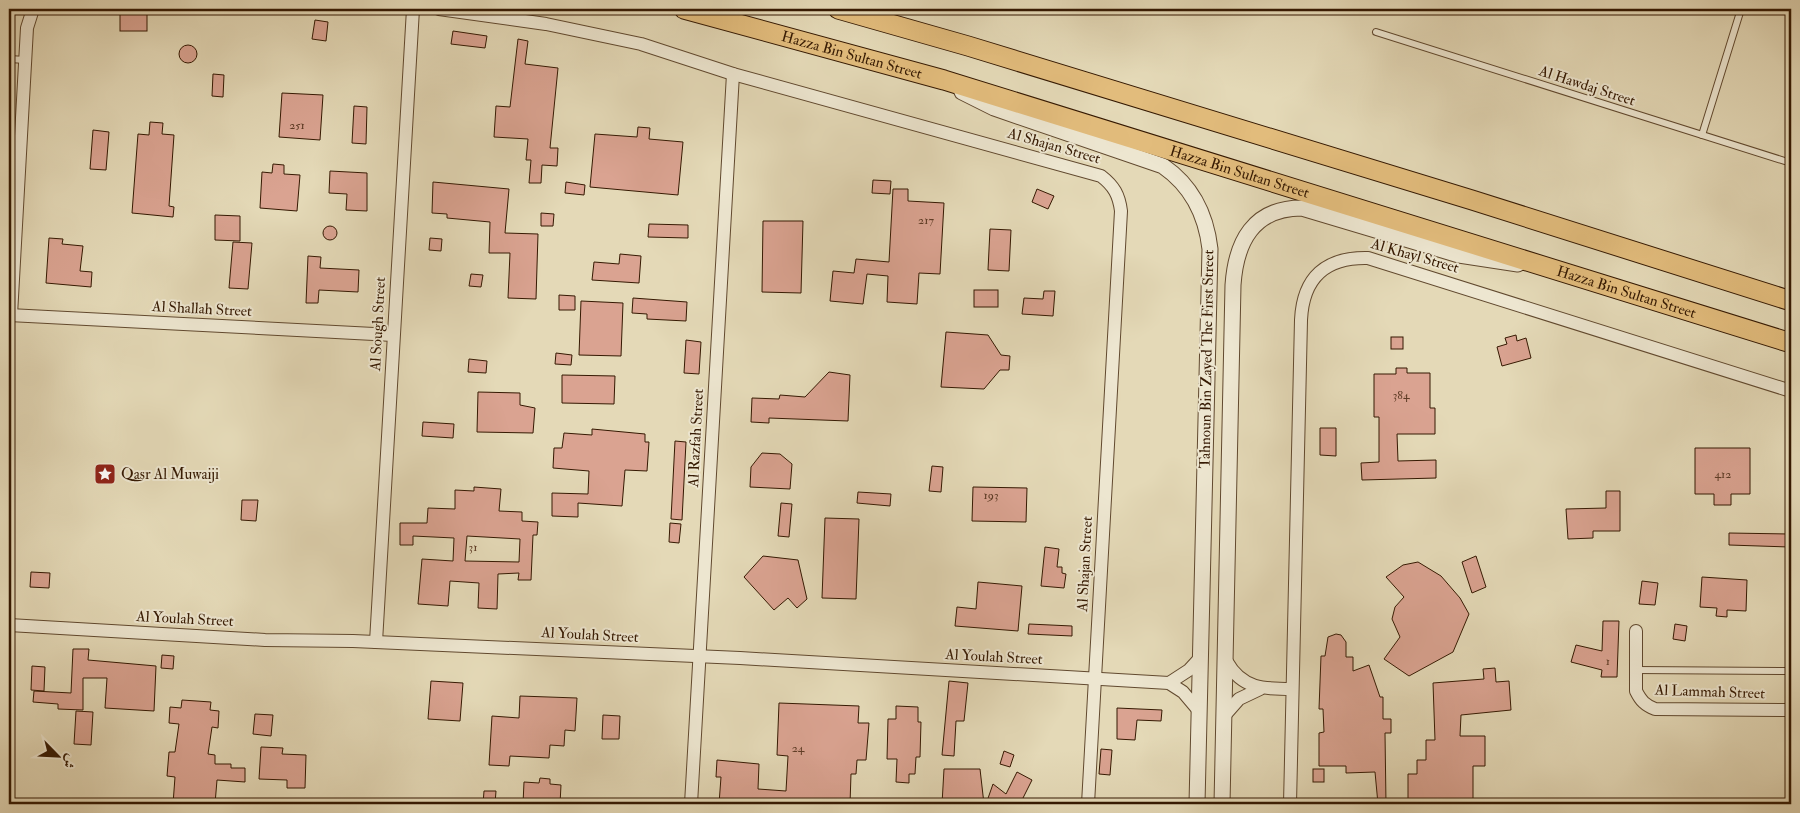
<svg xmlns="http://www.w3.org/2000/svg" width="1800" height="813" viewBox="0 0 1800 813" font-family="'IM FELL Double Pica',Amiri,serif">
<rect width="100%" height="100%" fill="#e4d9b7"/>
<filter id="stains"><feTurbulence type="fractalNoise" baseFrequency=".004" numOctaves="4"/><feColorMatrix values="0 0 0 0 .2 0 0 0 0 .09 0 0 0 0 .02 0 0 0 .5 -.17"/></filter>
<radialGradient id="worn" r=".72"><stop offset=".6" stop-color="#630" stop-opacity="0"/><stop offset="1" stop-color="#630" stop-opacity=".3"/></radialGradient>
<g fill="#daa391" stroke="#351902" fill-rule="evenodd">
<rect x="120" y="12" width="27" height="19"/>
<polygon points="315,20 328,22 326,41 312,39"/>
<polygon points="453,31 487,36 485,48 451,44"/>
<polygon points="518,39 528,41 525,64 558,68 550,148 558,148 557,166 542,165 541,183 529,183 531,160 526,160 528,139 494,137 496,106 510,107"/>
<circle cx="188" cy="54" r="9"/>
<polygon points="213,74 224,75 223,97 212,96"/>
<polygon points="282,93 323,95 320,140 279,137"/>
<polygon points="354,106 367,107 366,144 352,143"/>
<polygon points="150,122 163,123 162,134 174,135 169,206 174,207 173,217 132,213 138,134 149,135"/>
<polygon points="638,127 650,128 649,139 683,142 678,195 590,187 595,134 637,137"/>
<polygon points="93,130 109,132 106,170 90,169"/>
<polygon points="273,164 284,165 284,174 300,175 297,211 260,208 262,172 272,173"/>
<polygon points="330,171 367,173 367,211 346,210 347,194 329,193"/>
<polygon points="873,180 891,181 890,194 872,193"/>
<polygon points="433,182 509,189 505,233 538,234 536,299 508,298 510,253 489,253 490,222 447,218 447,214 432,213"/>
<polygon points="566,182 585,185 584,195 565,193"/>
<polygon points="893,189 908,189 908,201 944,203 940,274 919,273 917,304 887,302 888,276 867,274 863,304 830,301 833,271 854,273 856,259 889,262"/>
<polygon points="1037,189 1054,196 1048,209 1032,202"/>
<polygon points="541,213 554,214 553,226 541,226"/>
<polygon points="215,215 240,216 240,241 215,240"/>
<polygon points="763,221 803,221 801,293 762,292"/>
<polygon points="649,224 688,225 688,238 648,237"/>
<circle cx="330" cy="233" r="7"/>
<polygon points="990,229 1011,230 1009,271 988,270"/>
<polygon points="49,238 63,239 62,244 83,246 80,271 92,272 91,287 46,283"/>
<polygon points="430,238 442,239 441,251 429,250"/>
<polygon points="233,242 252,243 248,289 229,288"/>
<polygon points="620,254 641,256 639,283 592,280 594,262 619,264"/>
<polygon points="308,256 321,257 320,268 359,270 358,292 319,290 318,303 306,303"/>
<polygon points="471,274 483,275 481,287 469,286"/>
<rect x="974" y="290" width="24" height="17"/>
<polygon points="1044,291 1055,291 1053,316 1022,314 1024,298 1043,299"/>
<polygon points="559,295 575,296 575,310 559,310"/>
<polygon points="633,298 687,302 686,321 647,319 647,314 632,313"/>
<polygon points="581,301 623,303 621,356 579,355"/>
<polygon points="946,332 988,335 1001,355 1010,356 1009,370 1000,370 984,389 941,387"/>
<polygon points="1516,335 1517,341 1526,338 1531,358 1502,366 1497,347 1507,344 1505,338"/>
<rect x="1391" y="337" width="12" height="12"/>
<polygon points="686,340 701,342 699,374 684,373"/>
<polygon points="556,353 572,355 571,365 555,364"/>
<polygon points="469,359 487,361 486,373 468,372"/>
<polygon points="1396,368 1407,368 1407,373 1430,373 1430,408 1435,408 1435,434 1397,434 1398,461 1436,460 1436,478 1362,480 1361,463 1379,462 1379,417 1374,417 1374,374 1396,374"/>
<polygon points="829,372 850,375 848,421 769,418 769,423 751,422 752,398 779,399 780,395 805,397"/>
<polygon points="562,375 615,376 614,404 562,403"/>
<polygon points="478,392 520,393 520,405 535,408 533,433 477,432"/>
<polygon points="423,422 454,424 453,438 422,436"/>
<polygon points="1320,428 1336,428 1336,456 1320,455"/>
<polygon points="592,429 645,434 645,442 649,442 647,471 625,470 622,506 578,503 578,517 552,516 552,493 588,494 589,471 553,468 554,448 562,448 564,433 592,435"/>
<polygon points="675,441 686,442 682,520 671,519"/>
<polygon points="1695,448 1750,448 1750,494 1731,494 1731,505 1714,505 1714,494 1695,494"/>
<polygon points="762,453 780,454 792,464 790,489 750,487 751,467"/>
<polygon points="932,466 943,467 941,492 929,491"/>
<path d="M474,487L501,489L499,511L522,512V521L538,522L537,535H533L531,580H518L519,573L498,574L497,609L478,608L479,583L450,581L448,606L418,604L422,559L453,561L454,538L413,536V545H400V523H427L428,508L455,509V490L474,491ZM467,536L520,539L519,562L465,561Z"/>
<polygon points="973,487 1027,488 1026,522 972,521"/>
<polygon points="1606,491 1620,491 1620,531 1593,531 1593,538 1568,539 1566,509 1606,508"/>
<polygon points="858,492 891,494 890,506 857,503"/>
<polygon points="242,500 258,500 256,521 241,520"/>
<polygon points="781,503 792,504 789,537 778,536"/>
<polygon points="825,518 859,519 856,599 822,598"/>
<polygon points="670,523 681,524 679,543 669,542"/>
<polygon points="1729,533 1789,534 1789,547 1729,545"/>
<polygon points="1045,547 1059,549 1057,567 1062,567 1062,573 1066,574 1064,588 1041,586"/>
<polygon points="763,556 798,560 807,599 797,608 788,598 774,610 744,577"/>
<polygon points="1476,556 1486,587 1472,593 1462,562"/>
<polygon points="1418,562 1441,576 1460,598 1469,614 1453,652 1409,676 1384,659 1400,637 1392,619 1395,607 1404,597 1386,577 1403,565"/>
<polygon points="31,572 50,573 49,588 30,587"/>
<polygon points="1702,577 1747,580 1746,611 1727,610 1727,617 1716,616 1717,608 1700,607"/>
<polygon points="1642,581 1658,583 1655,605 1639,604"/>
<polygon points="978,582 1022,586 1018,631 955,626 957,607 976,609"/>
<polygon points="1603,621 1619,621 1617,677 1601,677 1602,670 1571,662 1576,645 1602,651"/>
<polygon points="1029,624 1072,626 1072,636 1028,634"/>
<polygon points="1675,624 1687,626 1685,641 1673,639"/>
<polygon points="1336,634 1341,635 1346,642 1346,657 1353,657 1353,671 1369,665 1380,697 1383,697 1383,719 1391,719 1391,733 1385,733 1386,804 1378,804 1375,772 1346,773 1346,766 1319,766 1319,733 1324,732 1323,709 1319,709 1321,656 1325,656 1328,637"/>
<polygon points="73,649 89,649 88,660 156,666 154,711 105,708 107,678 83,678 83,710 58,709 58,704 33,702 34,691 71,693"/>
<polygon points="162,655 174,656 173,669 161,668"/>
<polygon points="32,666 45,667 44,691 31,690"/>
<polygon points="1495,668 1496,682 1509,681 1511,710 1461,715 1460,736 1485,736 1485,766 1473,766 1473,800 1465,800 1465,804 1408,804 1408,774 1417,774 1417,760 1426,760 1426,740 1435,740 1433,683 1484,679 1483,669"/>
<polygon points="431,681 463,683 460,721 428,719"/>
<polygon points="949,681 968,683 964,721 956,721 954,756 942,755"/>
<polygon points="520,696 577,698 575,731 565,730 564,746 550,745 549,758 510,756 509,766 489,765 492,716 519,718"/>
<polygon points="182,700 211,702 210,710 219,711 218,728 212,727 208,754 215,755 215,764 231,764 231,768 245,768 245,782 217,780 215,804 173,804 175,777 167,776 169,752 175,752 179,724 169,723 170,707 181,708"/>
<polygon points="779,703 859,706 858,723 869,723 866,760 857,760 856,774 851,774 850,804 719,804 721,777 716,777 717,760 759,764 758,789 786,791 788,756 777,755"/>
<polygon points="896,706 918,707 918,722 921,722 920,757 916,757 915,774 909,774 909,783 896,782 897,759 887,759 888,719 896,719"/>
<polygon points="1117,708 1162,710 1161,721 1137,720 1135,740 1117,739"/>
<polygon points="76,711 93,712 91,745 74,744"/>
<polygon points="255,714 273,715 271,736 253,734"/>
<polygon points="603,715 620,716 619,739 602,739"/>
<polygon points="261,747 283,748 282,754 306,755 305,788 287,788 287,780 259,779"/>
<polygon points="1101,749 1112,750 1110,775 1099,774"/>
<polygon points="1004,751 1014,755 1010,767 1000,764"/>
<polygon points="944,769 980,769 984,804 942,804"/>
<rect x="1313" y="769" width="11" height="13"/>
<polygon points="1017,772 1032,780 1020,804 986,804 993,784 1006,794"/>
<polygon points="540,778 550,779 550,784 561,785 560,804 523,804 524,782 539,783"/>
<polygon points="484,791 496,791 495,804 483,804"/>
</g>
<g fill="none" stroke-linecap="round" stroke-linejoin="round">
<g stroke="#61492f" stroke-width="8">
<g id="service">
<polyline points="1376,32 1791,163"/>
<polyline points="9,59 26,60"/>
<polyline points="1702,135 1741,9"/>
<polyline points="1636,670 1791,671"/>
</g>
</g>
<g stroke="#61492f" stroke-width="14">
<g id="minor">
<path d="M439,9L546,24L641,44L733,74L1101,176C1114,186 1119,195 1121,211L1088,804"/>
<polyline points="9,315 393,335"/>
<polyline points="11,315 27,28 33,9"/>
<polyline points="9,625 265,640 353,641 740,658 1169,683 1183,692 1199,711"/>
<path d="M1636,631V691C1641,701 1645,705 1655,709L1791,710"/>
<polyline points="376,642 413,9"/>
<path d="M1227,662C1242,689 1264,689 1292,689"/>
<polyline points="1169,683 1189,670 1200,658"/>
<polyline points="1224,716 1239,699 1260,689"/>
<polyline points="691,804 733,74"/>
<path d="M1290,804L1301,320C1303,277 1326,257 1368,258L1791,391"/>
</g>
</g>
<g stroke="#61492f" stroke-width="17">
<g id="tertiary">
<path d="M962,92L994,108L1163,166C1192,186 1206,214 1210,249L1197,804"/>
<path d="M1222,804L1233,285C1236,242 1253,208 1302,208L1459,255L1518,264"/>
</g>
</g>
<g stroke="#351902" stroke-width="21">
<g id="primary">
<path id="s1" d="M684,9L944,80L1791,343"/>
<polyline points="838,9 968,46 1472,200 1791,301"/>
</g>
</g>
<use href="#service" stroke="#ede6d0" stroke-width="6"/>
<use href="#minor" stroke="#ede6d0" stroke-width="12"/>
<use href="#tertiary" stroke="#ede6d0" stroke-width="15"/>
<use href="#primary" stroke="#e2bc7c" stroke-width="19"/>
</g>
<defs>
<g id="sight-square" transform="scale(1.125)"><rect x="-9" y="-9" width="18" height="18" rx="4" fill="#8f2418" stroke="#ede6d0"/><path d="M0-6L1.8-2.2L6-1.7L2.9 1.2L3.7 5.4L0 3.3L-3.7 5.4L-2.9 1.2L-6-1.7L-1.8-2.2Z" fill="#fff"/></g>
</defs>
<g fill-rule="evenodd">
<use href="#sight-square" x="105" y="474"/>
</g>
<g text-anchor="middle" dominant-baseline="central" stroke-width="4" stroke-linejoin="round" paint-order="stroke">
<g font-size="12" fill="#5e3c26">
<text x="297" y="125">251</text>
<text x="926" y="220">217</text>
<text x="1401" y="395">384</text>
<text x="1723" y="474">412</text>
<text x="991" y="495">193</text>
<text x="473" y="547">31</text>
<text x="1608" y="661">1</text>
<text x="798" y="748">24</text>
</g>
<g font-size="15" fill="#351902" stroke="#ede6d0">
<text stroke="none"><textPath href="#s1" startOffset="174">Hazza Bin Sultan Street</textPath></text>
<text transform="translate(1587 86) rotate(18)">Al Hawdaj Street</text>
<text transform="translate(1054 146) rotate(16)">Al Shajan Street</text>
<text stroke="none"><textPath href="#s1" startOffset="579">Hazza Bin Sultan Street</textPath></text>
<text transform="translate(1415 256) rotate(16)">Al Khayl Street</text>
<text stroke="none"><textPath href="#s1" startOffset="984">Hazza Bin Sultan Street</textPath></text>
<text transform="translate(202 309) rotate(3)">Al Shallah Street</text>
<text transform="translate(378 324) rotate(-87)">Al Sough Street</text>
<text transform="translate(1207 359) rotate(-89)">Tahnoun Bin Zayed The First Street</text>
<text transform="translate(696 438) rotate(-87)">Al Razfah Street</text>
<text transform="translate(1085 564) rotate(-87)">Al Shajan Street</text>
<text transform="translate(185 619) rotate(3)">Al Youlah Street</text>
<text transform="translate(590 635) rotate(3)">Al Youlah Street</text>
<text transform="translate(994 657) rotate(3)">Al Youlah Street</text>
<text transform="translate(1710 692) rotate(2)">Al Lammah Street</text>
</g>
<g font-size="15" fill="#351902" stroke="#ede6d0" text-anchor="start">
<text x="121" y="474">Qasr Al Muwaiji</text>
</g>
</g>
<rect width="1800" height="813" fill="none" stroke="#e4d9b7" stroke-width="30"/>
<rect x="10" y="10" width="1780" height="793" fill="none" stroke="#351902" stroke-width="2.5"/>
<rect x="15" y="15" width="1770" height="783" fill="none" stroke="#351902"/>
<g transform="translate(58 756) rotate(114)" stroke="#ede6d0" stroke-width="4" paint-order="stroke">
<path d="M0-4L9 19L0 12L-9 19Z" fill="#351902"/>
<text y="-8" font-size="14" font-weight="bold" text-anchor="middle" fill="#351902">ش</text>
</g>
<rect width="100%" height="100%" filter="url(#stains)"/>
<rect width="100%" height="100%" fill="url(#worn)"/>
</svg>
